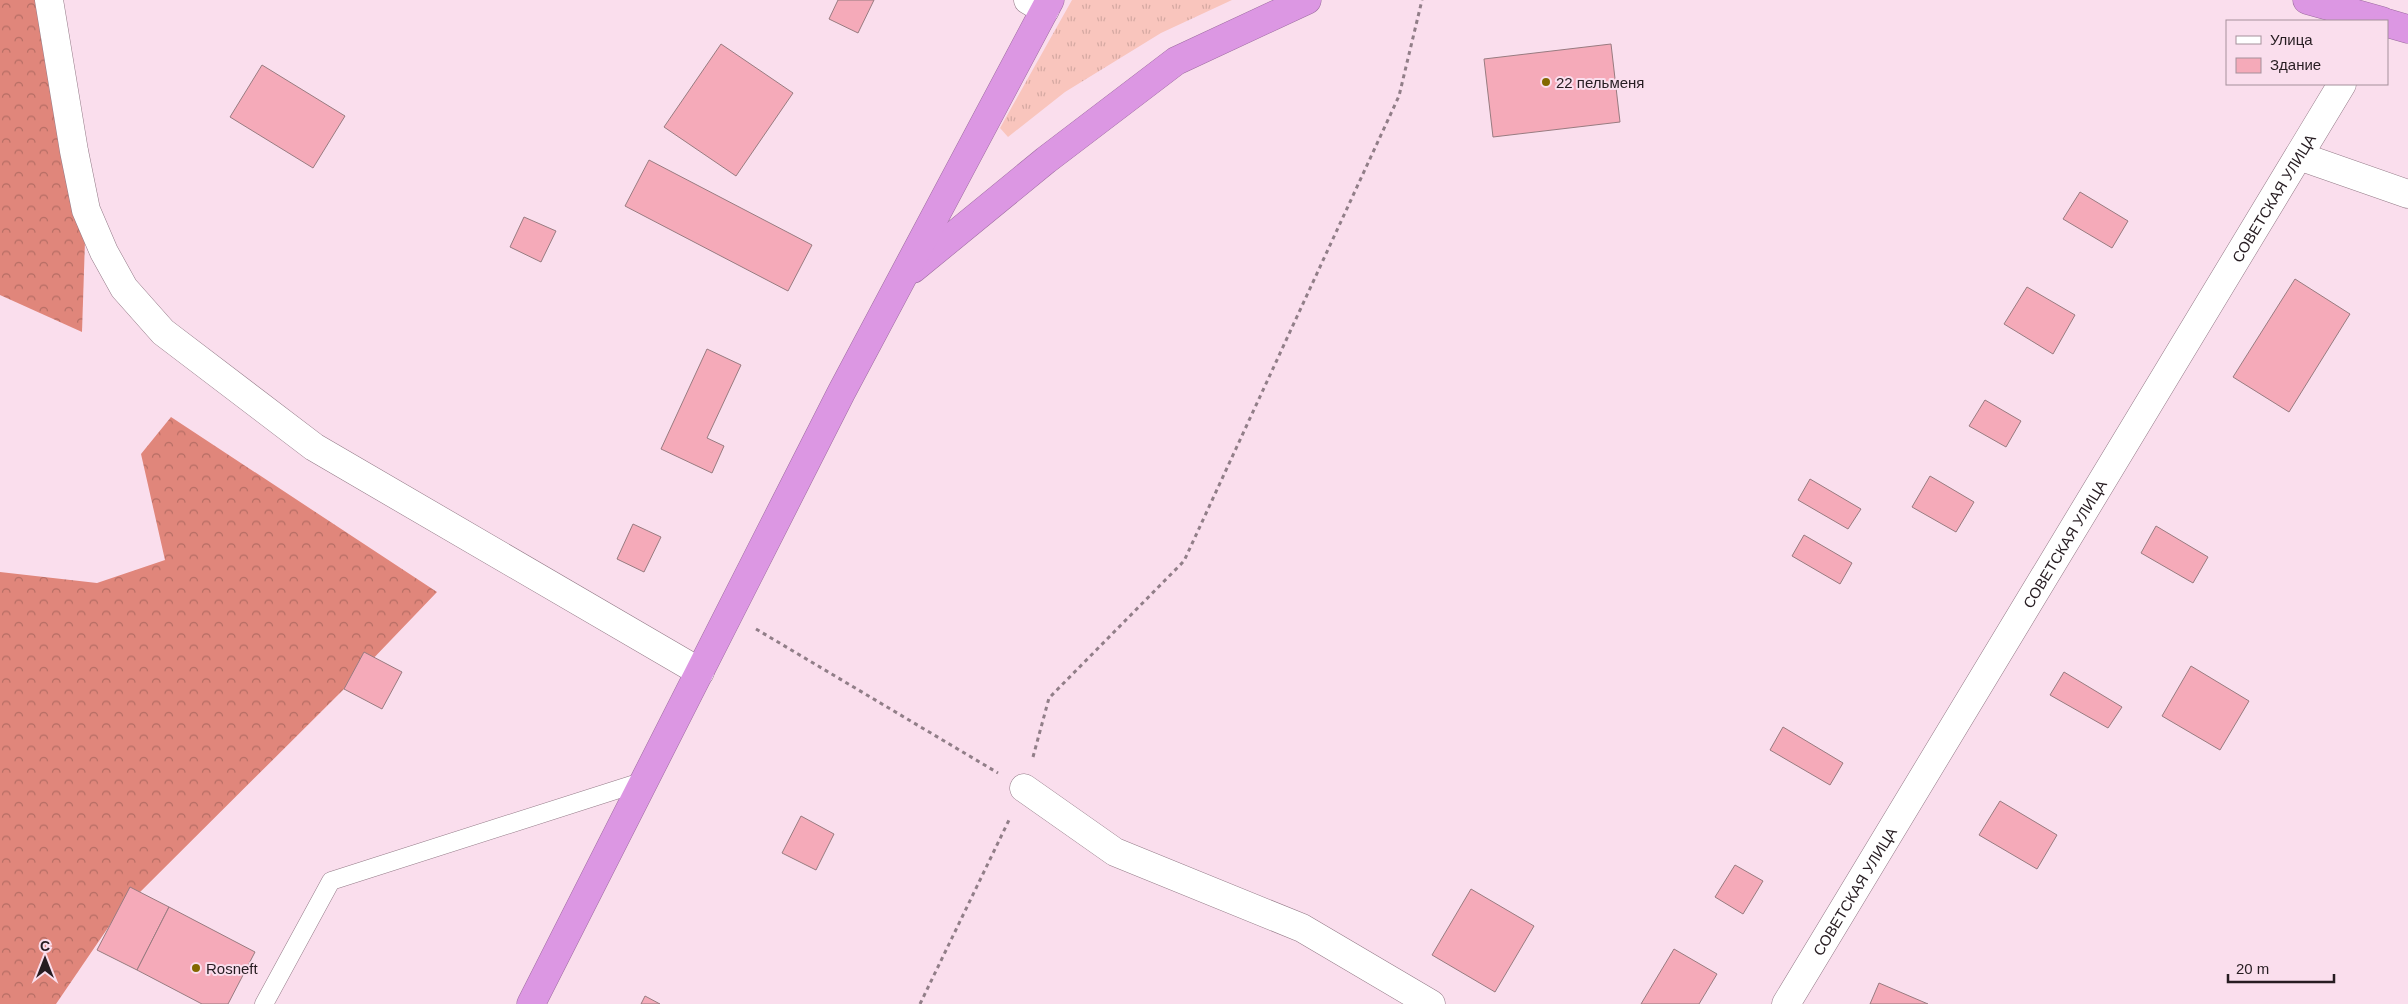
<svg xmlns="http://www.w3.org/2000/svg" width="2408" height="1004" viewBox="0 0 2408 1004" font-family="Arial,sans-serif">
<defs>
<pattern id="grass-tufts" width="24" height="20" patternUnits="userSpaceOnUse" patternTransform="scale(1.25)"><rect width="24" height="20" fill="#f9c5bd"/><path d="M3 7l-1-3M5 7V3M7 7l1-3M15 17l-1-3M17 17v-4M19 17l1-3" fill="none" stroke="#d5a9a2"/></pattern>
<pattern id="forest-crowns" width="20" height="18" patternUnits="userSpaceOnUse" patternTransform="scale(1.25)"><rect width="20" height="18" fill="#e0867b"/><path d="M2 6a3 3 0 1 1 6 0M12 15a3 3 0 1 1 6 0" fill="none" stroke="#b56d64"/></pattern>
</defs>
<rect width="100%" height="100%" fill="#fadeed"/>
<polygon fill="url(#grass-tufts)" points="1072,0 1232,0 1161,33 1065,92 1008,137 1000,128"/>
<g fill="url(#forest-crowns)">
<polygon points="0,0 40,0 86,210 82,332 0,295"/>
<polygon points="171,417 437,592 344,689 116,916 56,1004 0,1004 0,572 97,583 165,560 141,454"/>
</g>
<g fill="#f5aab9" stroke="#987b80">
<polygon points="838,0 874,0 858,33 829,19"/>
<polygon points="721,44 793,93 736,176 664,127"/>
<polygon points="1611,44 1620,122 1493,137 1484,59"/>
<polygon points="262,65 345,116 313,168 230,117"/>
<polygon points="649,160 812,245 788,291 625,206"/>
<polygon points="2080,192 2128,221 2112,248 2063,219"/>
<polygon points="524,217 556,231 541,262 510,247"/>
<polygon points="2295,279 2350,314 2289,412 2233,377"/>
<polygon points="2027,287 2075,315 2053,354 2004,324"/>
<polygon points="707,349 741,365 707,438 724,446 712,473 661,449"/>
<polygon points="1985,400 2021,421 2006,447 1969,426"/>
<polygon points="1930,476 1974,502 1956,532 1912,507"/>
<polygon points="1810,479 1861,509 1848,529 1798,500"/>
<polygon points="633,524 661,537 644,572 617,559"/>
<polygon points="2156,526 2208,557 2193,583 2141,553"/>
<polygon points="1804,535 1852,563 1840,584 1792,556"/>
<polygon points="364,652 402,672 382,709 344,689"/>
<polygon points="2191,666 2249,701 2220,750 2162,716"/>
<polygon points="2064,672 2122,707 2108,728 2050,695"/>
<polygon points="1783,727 1843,763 1830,785 1770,750"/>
<polygon points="2000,801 2057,835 2037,869 1979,835"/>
<polygon points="801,816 834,834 816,870 782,853"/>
<polygon points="1735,865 1763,881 1743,914 1715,897"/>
<polygon points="130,887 169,907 137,970 97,950"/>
<polygon points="1471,889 1534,926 1495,992 1432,955"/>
<polygon points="169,907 255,952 228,1004 202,1004 137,970"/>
<polygon points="1674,949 1717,974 1699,1004 1641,1004"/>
<polygon points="1879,983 1928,1004 1870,1004"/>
<polygon points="645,996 660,1004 641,1004"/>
</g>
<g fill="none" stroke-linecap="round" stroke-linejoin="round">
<g stroke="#937a87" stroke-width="19">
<polyline id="lane" points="264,1004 331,881 644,781"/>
</g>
<g stroke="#937a87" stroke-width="29">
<g id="street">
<polyline points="49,0 74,151 86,210 104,252 124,288 163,332 314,447 700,672"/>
<polyline points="1028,0 1045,10"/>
<polyline points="2299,156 2408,194"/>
<polyline points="1024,788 1115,852 1302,928 1431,1004"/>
<path id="s1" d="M1786,1004L2342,84"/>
</g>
</g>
<g stroke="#9c6c9f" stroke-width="29">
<g id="highway">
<polyline points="2307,0 2382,21"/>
<polyline points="2387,23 2408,29"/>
<polyline points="913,269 1046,160 1176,61 1307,0"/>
<polyline points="531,1004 841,393 1050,0"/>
</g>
</g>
<g stroke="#917e88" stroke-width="3" stroke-dasharray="4 4" stroke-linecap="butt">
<polyline points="756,629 998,773"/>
<polyline points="1033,757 1049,698 1184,561 1399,96 1422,0"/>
<polyline points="920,1004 1010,818"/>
</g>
<use href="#lane" stroke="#fff" stroke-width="18"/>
<use href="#street" stroke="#fff" stroke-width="28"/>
<use href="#highway" stroke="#dc97e3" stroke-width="28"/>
</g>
<g fill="#826800" stroke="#fadeed" stroke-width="2">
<circle cx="1546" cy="82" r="5"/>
<circle cx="196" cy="968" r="5"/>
</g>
<g text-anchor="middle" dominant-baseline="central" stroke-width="4" stroke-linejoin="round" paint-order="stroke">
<g font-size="15" fill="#261c21" stroke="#fadeed" text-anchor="start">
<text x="1556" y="82">22 пельменя</text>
<text x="206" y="968">Rosneft</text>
</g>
<g font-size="15" fill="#261c21" stroke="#fadeed">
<text stroke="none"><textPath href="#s1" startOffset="942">СОВЕТСКАЯ УЛИЦА</textPath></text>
<text stroke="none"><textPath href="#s1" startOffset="538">СОВЕТСКАЯ УЛИЦА</textPath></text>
<text stroke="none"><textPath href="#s1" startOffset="132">СОВЕТСКАЯ УЛИЦА</textPath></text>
</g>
</g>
<rect x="2226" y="20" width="162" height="65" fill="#fadeed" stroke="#a5909b"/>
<rect x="2236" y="36" width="25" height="8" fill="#ffffff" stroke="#a5909b"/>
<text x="2270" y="45" font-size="15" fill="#261c21">Улица</text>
<rect x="2236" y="58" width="25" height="15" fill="#f5aab9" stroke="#a5909b"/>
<text x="2270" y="70" font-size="15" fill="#261c21">Здание</text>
<g transform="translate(45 959)" stroke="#fadeed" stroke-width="4" paint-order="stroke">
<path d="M0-4L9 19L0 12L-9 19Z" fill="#261c21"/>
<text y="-8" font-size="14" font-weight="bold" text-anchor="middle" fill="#261c21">С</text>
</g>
<path d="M2228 974v8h106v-8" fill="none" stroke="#261c21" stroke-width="2.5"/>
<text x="2236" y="974" font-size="15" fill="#261c21" stroke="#fadeed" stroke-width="4" paint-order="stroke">20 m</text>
</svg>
